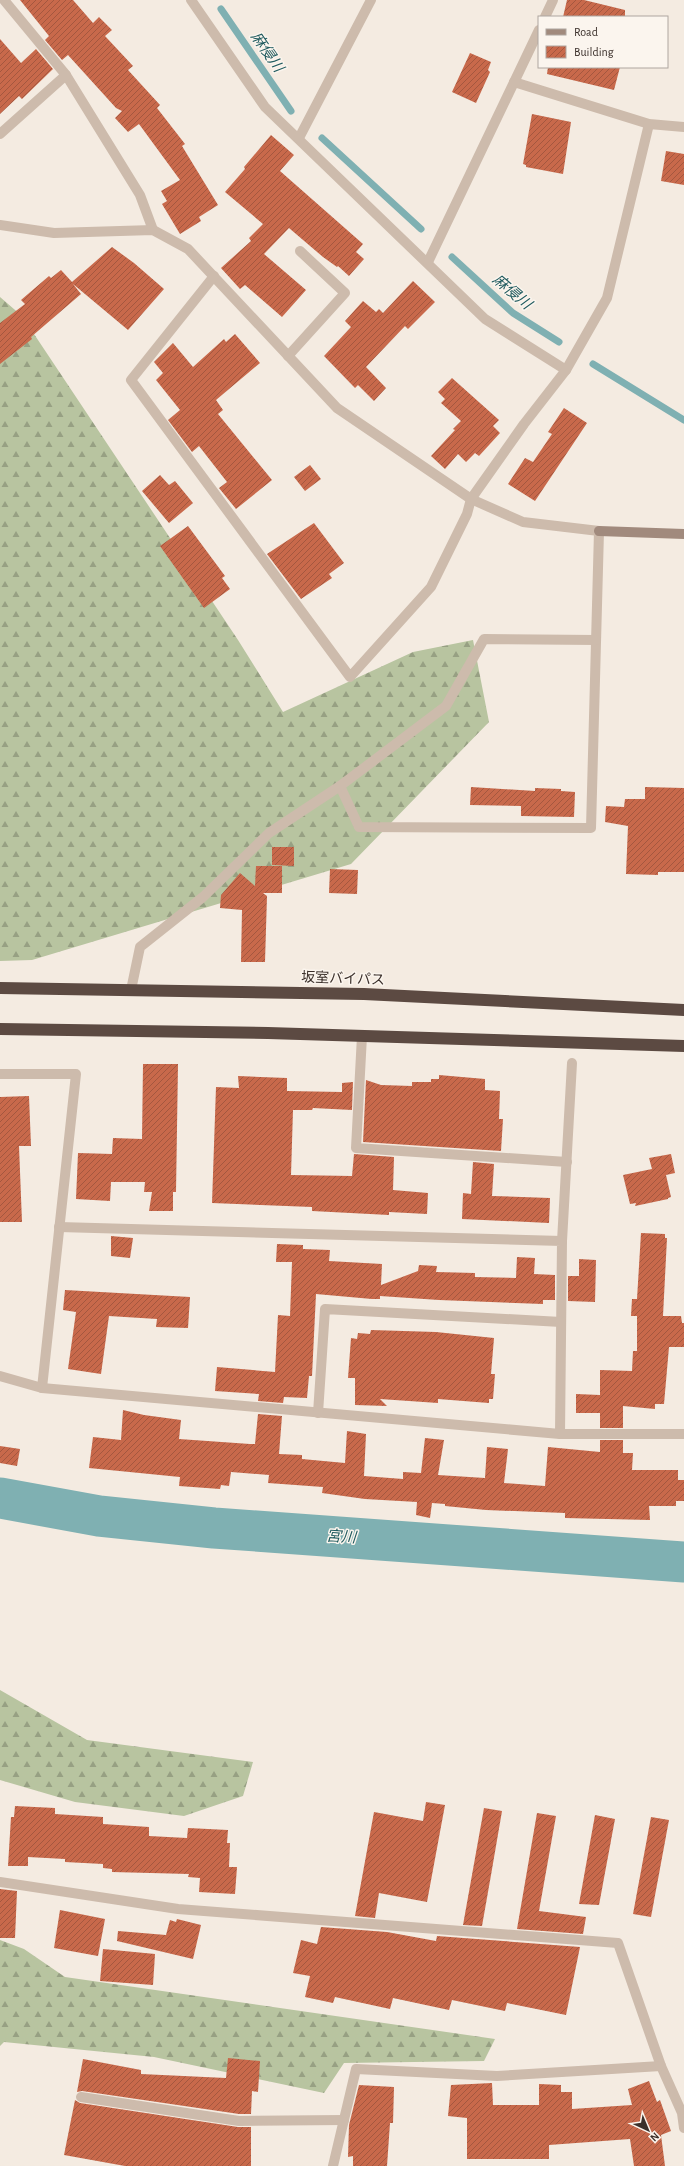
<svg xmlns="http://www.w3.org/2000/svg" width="684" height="2166" viewBox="0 0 684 2166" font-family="'Alegreya Sans','Noto Sans JP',sans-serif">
<defs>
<pattern id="forest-firs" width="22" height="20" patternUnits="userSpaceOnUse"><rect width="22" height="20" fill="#b8c4a0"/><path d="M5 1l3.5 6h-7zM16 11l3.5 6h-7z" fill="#97a083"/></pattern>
<pattern id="building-hatch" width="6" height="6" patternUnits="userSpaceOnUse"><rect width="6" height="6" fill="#c8694b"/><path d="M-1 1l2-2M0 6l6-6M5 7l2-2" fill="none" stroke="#a4573f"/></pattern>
</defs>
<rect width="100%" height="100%" fill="#f4ebe1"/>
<g fill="url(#forest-firs)">
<polygon points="0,297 22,316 238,640 283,712 413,652 473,640 489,722 351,864 32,960 0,961"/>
<polygon points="0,1690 87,1740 253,1762 243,1796 184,1816 75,1802 0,1780"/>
<polygon points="0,1940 24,1949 65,1977 495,2039 484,2061 344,2063 324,2093 154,2057 4,2042 0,2046"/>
</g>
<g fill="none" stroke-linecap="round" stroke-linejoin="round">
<g stroke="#7fb0b2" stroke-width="7">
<polyline points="221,9 291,111"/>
<polyline points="322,138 421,229"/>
<polyline points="452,257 513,313 559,342"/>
<polyline points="593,364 684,420"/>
</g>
<polyline stroke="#7fb0b2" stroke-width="41" points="0,1498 99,1516 214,1528 684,1562"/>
</g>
<g fill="url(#building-hatch)">
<polygon points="20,0 73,0 93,23 99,17 112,30 105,36 133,66 128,70 160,105 157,108 185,144 182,146 218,205 199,217 201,221 180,234 162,204 167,201 161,191 180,180 139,124 128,132 115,118 122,111 116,108 68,55 62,60 45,40 49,36"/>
<polygon points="567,0 584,0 625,10 625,17 563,17"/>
<polygon points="0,39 21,63 36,49 53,69 22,99 19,96 0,114"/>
<polygon points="470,53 491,62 488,70 490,72 476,103 452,92"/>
<polygon points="548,67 620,67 614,90 547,74"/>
<polygon points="532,114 571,122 563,174 526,167 526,165 523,164"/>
<polygon points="271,135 294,155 280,171 363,244 356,252 364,259 349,276 338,266 337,267 323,257 289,228 264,254 306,290 282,317 245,285 240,289 221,268 251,241 249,238 263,224 225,192 245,169 244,167"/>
<polygon points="666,151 684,154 684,185 661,181"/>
<polygon points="112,247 134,263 164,289 128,330 73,284 81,294 31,337 32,339 0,364 0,323 25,304 21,300 49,276 51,278 61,270 72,282"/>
<polygon points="413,281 435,302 408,329 405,326 366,367 386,388 374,401 358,385 355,388 324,356 351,327 345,321 363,301 376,312 379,309 383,313"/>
<polygon points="235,334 260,363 216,400 223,410 218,414 272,480 236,509 219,488 227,482 199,446 192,452 168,420 180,410 156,380 163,373 154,362 173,343 193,367 224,339 226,342"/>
<polygon points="452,378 499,420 493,426 500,433 479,456 475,453 466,462 458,454 445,469 431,456 455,430 453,429 461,421 441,403 445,399 438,392"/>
<polygon points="564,408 587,423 535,501 508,484 525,458 533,462 552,434 548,432"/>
<polygon points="310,465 321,479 305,491 294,477"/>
<polygon points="160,475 169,485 175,481 193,503 169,523 142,491"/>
<polygon points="314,523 344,563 329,574 332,578 301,599 267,554"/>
<polygon points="188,526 225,576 222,578 230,589 204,608 160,546"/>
<polygon points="471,787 535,791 535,788 561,789 561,791 575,792 574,817 521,816 521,806 470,805"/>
<polygon points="645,787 684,788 684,872 658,872 658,875 626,874 628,826 605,822 606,806 624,807 625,799 645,799"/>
<polygon points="272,847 294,847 294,866 272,865"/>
<polygon points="256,866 282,866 282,893 263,893 267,896 265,962 241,962 242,910 220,908 221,895 240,873 255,886"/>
<polygon points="330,869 358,870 357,894 329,893"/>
<polygon points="143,1064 178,1064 176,1192 173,1192 173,1211 149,1211 152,1192 144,1192 145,1182 111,1182 110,1201 76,1199 78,1153 112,1154 113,1138 142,1139"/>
<polygon points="439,1075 485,1079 485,1090 500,1091 499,1119 503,1119 501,1151 363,1142 366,1080 381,1085 412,1086 412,1082 431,1082 431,1079 439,1079"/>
<polygon points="238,1076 287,1078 287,1091 342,1092 342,1083 353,1082 352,1110 313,1108 312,1110 293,1110 291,1175 352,1176 354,1154 394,1157 393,1190 428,1193 427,1214 389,1212 389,1215 312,1211 312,1207 212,1203 216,1087 239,1088"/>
<polygon points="29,1096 31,1146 19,1146 22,1222 0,1222 0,1097"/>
<polygon points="671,1154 675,1173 666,1175 671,1197 668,1198 668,1199 635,1206 636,1203 630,1204 623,1175 652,1169 649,1158"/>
<polygon points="473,1162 494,1164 492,1196 550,1198 549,1223 462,1219 463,1193 471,1194"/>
<polygon points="641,1233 665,1234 665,1238 667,1238 663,1316 681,1316 682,1323 684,1323 684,1347 669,1347 664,1404 655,1404 655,1409 623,1406 623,1428 600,1428 600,1413 576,1413 576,1394 600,1395 600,1370 632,1371 633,1351 637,1351 637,1316 631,1316 632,1299 637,1299"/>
<polygon points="111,1236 133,1238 130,1258 111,1256"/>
<polygon points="277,1244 303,1245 303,1249 330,1250 329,1261 382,1264 381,1285 418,1271 419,1265 437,1266 436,1272 475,1273 475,1277 516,1278 517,1257 535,1258 534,1274 555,1275 555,1300 543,1300 543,1304 439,1300 380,1296 380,1299 372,1299 316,1294 312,1376 309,1376 307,1398 284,1397 283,1403 258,1401 259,1394 215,1391 217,1367 275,1372 278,1315 290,1316 292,1262 276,1262"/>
<polygon points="579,1259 596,1260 595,1302 568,1301 568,1276 579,1276"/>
<polygon points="65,1290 190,1297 188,1328 156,1327 157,1319 109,1316 101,1374 68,1369 76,1312 63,1310"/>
<polygon points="371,1330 436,1332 494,1338 491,1374 495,1374 493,1399 489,1399 489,1403 438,1399 438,1403 380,1399 387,1406 355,1405 355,1378 348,1378 351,1338 357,1339 358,1333 370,1334"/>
<polygon points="123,1410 144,1415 181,1420 179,1439 250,1444 255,1444 258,1414 282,1416 279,1454 302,1455 302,1459 345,1463 347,1431 366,1434 364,1476 403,1479 403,1472 421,1473 425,1438 444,1440 438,1475 485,1478 487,1447 508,1449 504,1483 545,1486 548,1447 600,1452 600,1440 623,1440 623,1453 633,1453 632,1470 678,1470 678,1480 684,1480 684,1501 676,1501 676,1506 649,1506 650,1520 565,1518 565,1513 486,1510 445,1506 445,1504 432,1503 430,1518 416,1515 417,1502 365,1499 322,1493 323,1487 268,1483 269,1475 231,1472 229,1486 221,1485 220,1489 179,1486 180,1477 89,1468 93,1437 121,1440"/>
<polygon points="0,1446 20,1449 17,1466 0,1463"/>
<polygon points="426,1802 445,1805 427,1902 379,1893 375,1918 355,1916 374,1812 423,1821"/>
<polygon points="15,1806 55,1808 55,1814 103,1817 103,1824 149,1827 149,1836 187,1838 188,1828 228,1830 227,1843 230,1843 229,1867 237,1867 235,1894 199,1892 200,1878 188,1877 189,1874 112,1872 112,1869 103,1868 103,1864 65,1862 65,1859 28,1857 28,1866 8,1866 11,1817 14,1817"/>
<polygon points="484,1808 502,1811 491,1875 482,1926 463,1925"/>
<polygon points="537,1813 556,1816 539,1911 586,1917 583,1934 517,1929"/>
<polygon points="595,1815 615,1819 599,1905 579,1904"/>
<polygon points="651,1817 669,1820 651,1917 633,1914"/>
<polygon points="0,1889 17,1891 15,1938 0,1938"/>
<polygon points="60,1910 105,1919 98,1956 54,1948"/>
<polygon points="177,1919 201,1925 193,1959 117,1941 118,1931 166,1935 170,1920 176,1922"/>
<polygon points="321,1927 387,1932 436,1941 437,1936 580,1947 566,2015 507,2003 505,2011 452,2000 449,2010 393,1998 390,2009 335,1997 333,2003 305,1997 310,1976 293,1973 301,1940 317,1944"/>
<polygon points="103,1949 155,1954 153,1985 100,1981"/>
<polygon points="228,2058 260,2061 258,2092 252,2091 251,2114 239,2114 82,2091 77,2092 83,2059 141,2070 141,2074 226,2078"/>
<polygon points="649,2081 657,2102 660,2100 671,2131 661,2135 665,2166 634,2166 630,2139 549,2145 549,2159 467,2159 467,2118 448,2116 451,2085 492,2083 493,2105 539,2105 539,2084 561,2085 561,2092 572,2092 572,2109 632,2105 628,2089"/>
<polygon points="359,2085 394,2087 393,2123 390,2123 387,2166 353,2166 353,2156 348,2157 349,2125"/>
<polygon points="75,2100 80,2103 238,2127 251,2127 251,2166 125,2166 64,2155"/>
</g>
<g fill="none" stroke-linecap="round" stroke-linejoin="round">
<polyline stroke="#cdbbac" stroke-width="10" points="81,2097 239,2121 344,2120"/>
<g stroke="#cdbbac" stroke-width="10">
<polyline points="4,0 66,75 140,195 153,230"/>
<polyline points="191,0 265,107 485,319 566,370"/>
<polyline points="545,17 553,0"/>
<polyline points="514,82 649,124 684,127"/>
<polyline points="0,134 66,75"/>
<polyline points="299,138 371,0"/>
<polyline points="0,225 54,233 153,230 188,249 337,408 471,499 523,522 599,531 591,828 359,827 340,786"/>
<polyline points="428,262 539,30"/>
<polyline points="214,276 131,380 350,677 431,587 467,514 471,499 524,424 566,370 607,298 649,124"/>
<polyline points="288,356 345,293 300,251"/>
<polyline points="131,990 140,947 203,897 269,833 340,786 446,706 484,639 596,640"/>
<polyline points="362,1036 356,1148 567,1162"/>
<polyline points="0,1074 76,1074 42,1388"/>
<polyline points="59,1227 562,1241 560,1434"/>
<polyline points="562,1241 572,1063"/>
<polyline points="0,1376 42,1388 560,1434 684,1434"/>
<polyline points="318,1413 325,1309 561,1322"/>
<polyline points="0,1882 178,1909 618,1943 661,2066 682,2113 684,2128"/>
<polyline points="333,2166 356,2069 497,2076 661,2066"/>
</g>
<polyline stroke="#a18a7d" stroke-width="10" points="599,531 684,534"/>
<g stroke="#5c4a42" stroke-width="12">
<polyline points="0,988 364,994 684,1010"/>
<polyline points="0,1029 268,1033 684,1046"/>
</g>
</g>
<g text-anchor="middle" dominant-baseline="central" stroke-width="3" stroke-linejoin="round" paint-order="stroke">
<g font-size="14" fill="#3b302b" stroke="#fbf5ee">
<text transform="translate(343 979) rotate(2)">坂室バイパス</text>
</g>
<g font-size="15" font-style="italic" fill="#1f5a5e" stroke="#fbf5ee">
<text transform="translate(267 52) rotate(55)">麻侵川</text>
<text transform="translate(512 292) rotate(40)">麻侵川</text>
<text transform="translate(341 1537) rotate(4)">宮川</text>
</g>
</g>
<rect x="538" y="16" width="130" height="52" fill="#fbf5ee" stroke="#aea6a0"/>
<rect x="546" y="29" width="20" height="6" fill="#a18a7d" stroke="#aea6a0"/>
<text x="574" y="36" font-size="12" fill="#3b302b">Road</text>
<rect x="546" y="46" width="20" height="12" fill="url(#building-hatch)" stroke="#aea6a0"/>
<text x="574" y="56" font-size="12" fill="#3b302b">Building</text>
<g transform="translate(648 2130) rotate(136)" stroke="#fbf5ee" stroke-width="3" paint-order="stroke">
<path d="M0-3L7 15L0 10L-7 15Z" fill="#3b302b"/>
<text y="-6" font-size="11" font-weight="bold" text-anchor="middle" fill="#3b302b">N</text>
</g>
</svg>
